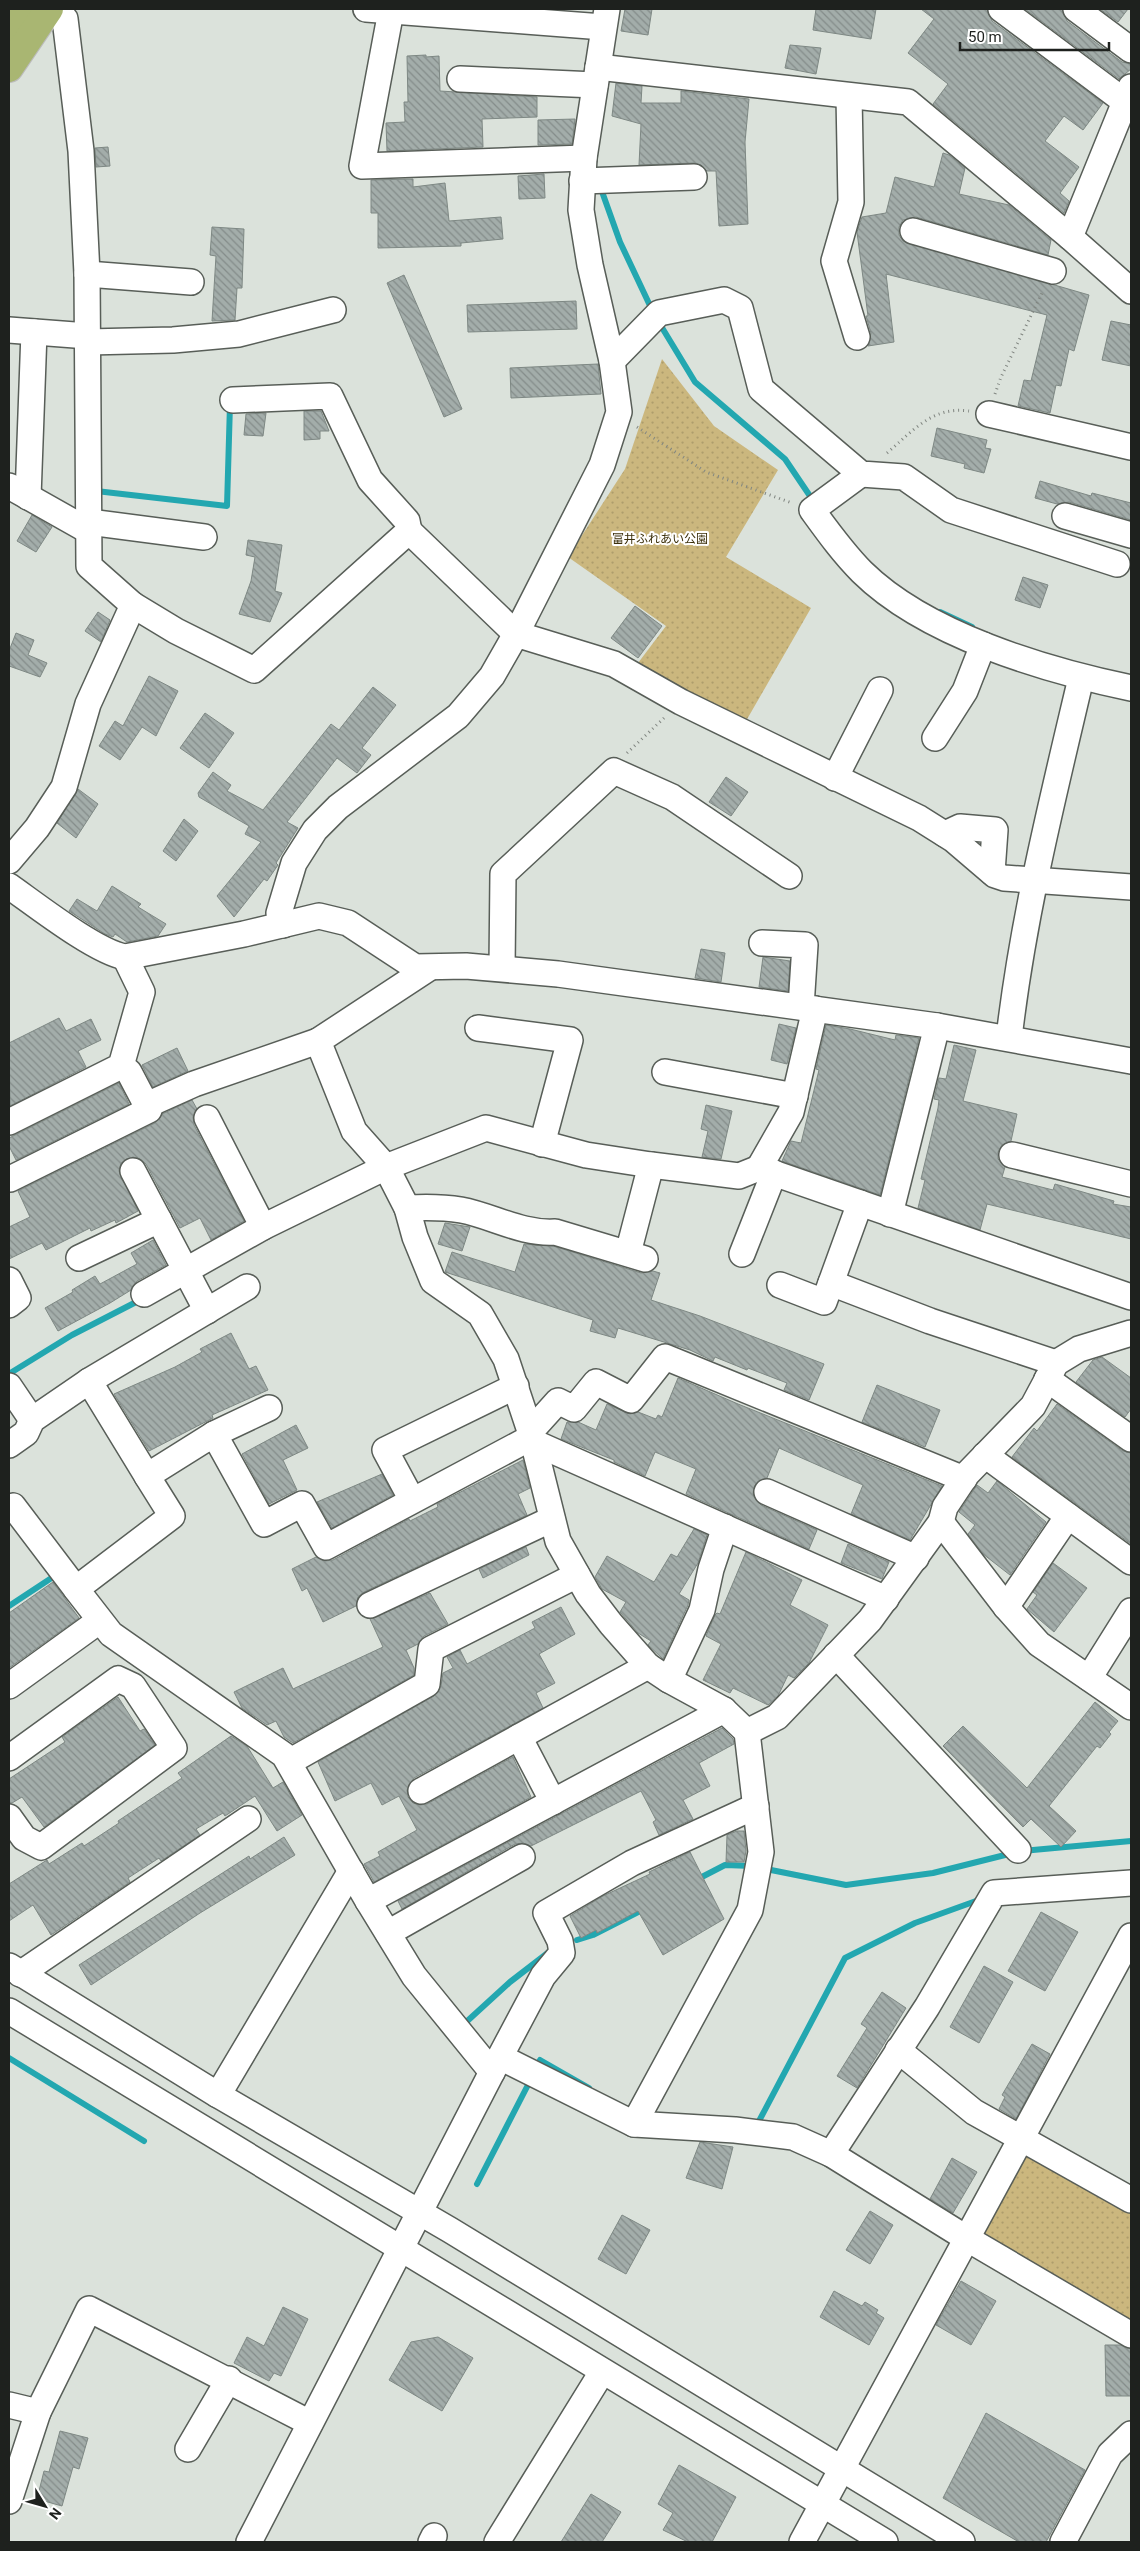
<svg xmlns="http://www.w3.org/2000/svg" width="1140" height="2551" viewBox="0 0 1140 2551" font-family="Roboto,'Noto Sans JP',sans-serif">
<defs>
<pattern id="park-dots" width="8" height="8" patternUnits="userSpaceOnUse" patternTransform="scale(1.25)"><rect width="8" height="8" fill="#cbb77e"/><path d="M2 2h.1M6 6h.1" fill="none" stroke="#ae9d6c" stroke-width="1.8" stroke-linecap="round"/></pattern>
<pattern id="building-back-hatch" width="6" height="6" patternUnits="userSpaceOnUse" patternTransform="scale(1.25)"><rect width="6" height="6" fill="#a3adaa"/><path d="M-1 5l2 2M0 0l6 6M5-1l2 2" fill="none" stroke="#848c8a"/></pattern>
</defs>
<rect width="100%" height="100%" fill="#dbe2db"/>
<g fill="url(#park-dots)">
<polygon points="662,359 714,426 778,470 726,557 811,608 746,721 693,696 638,663 666,626 568,557 625,469"/>
<polygon points="1025,2152 1131,2211 1131,2321 982,2234"/>
</g>
<g fill="none" stroke-linecap="round" stroke-linejoin="round">
<g stroke="#23a7b0" stroke-width="6">
<polyline points="600,186 620,242 653,312"/>
<polyline points="658,321 695,382 785,459 812,499"/>
<polyline points="96,491 227,506 230,404"/>
<polyline points="940,612 972,627"/>
<polyline points="12,1372 72,1335 142,1299"/>
<polyline points="9,1606 53,1577 57,1581"/>
<polyline points="1022,1851 1131,1841"/>
<polyline points="766,1869 846,1885 933,1873 1013,1853"/>
<polyline points="696,1880 725,1865 752,1866"/>
<polyline points="577,1940 593,1935 646,1908"/>
<polyline points="464,2024 510,1982 549,1952"/>
<polyline points="9,2058 144,2141"/>
<polyline points="535,2070 540,2060 589,2088"/>
<polyline points="754,2122 758,2123 845,1958 915,1923 976,1901"/>
<polyline points="477,2184 531,2079"/>
</g>
</g>
<g fill="url(#building-back-hatch)" stroke="#7e8884">
<polygon points="625,9 652,9 648,35 621,31"/>
<polygon points="816,9 876,9 871,39 813,30"/>
<polygon points="921,9 987,9 992,21 1103,103 1083,130 1064,116 1045,141 1079,167 1060,193 1069,201 1064,213 933,104 948,84 908,53 934,19"/>
<polygon points="1025,9 1062,9 1067,21 1122,62 1131,64 1131,69 1119,79"/>
<polygon points="1100,9 1128,9 1118,22"/>
<polygon points="790,45 821,48 816,74 785,68"/>
<polygon points="426,55 426,57 439,56 440,91 537,97 537,117 482,119 483,147 387,151 386,123 405,122 404,102 408,102 407,56"/>
<polygon points="616,83 642,86 641,103 681,103 681,91 749,99 745,142 748,224 719,226 716,171 707,171 701,165 694,163 639,165 641,124 612,116"/>
<polygon points="575,119 572,144 538,145 538,120"/>
<polygon points="108,147 110,166 96,167 95,148"/>
<polygon points="943,153 949,155 965,168 959,194 1009,205 1051,240 1048,255 916,217 903,220 899,227 899,235 903,241 1089,295 1074,351 1069,349 1061,386 1056,385 1050,413 1018,406 1024,380 1031,381 1047,315 886,274 894,342 868,346 871,333 866,316 868,316 857,232 862,217 886,213 895,177 934,187"/>
<polygon points="544,174 545,198 519,199 518,176"/>
<polygon points="413,179 413,187 445,183 449,221 501,217 503,239 461,243 461,246 378,248 378,213 371,213 371,180"/>
<polygon points="212,227 244,229 242,288 237,288 235,320 212,321 216,256 210,255"/>
<polygon points="404,275 462,409 444,417 387,283"/>
<polygon points="576,301 577,329 468,332 467,305"/>
<polygon points="1111,321 1131,325 1131,366 1102,360"/>
<polygon points="598,364 601,394 511,398 510,368"/>
<polygon points="304,411 321,411 329,431 320,431 320,439 304,440"/>
<polygon points="266,413 263,436 244,435 246,414"/>
<polygon points="937,428 987,440 985,448 991,449 984,473 964,468 965,464 931,456"/>
<polygon points="1040,481 1091,496 1092,493 1131,503 1131,520 1069,502 1057,504 1035,498"/>
<polygon points="32,515 52,527 36,552 17,541"/>
<polygon points="248,540 282,545 275,591 282,593 270,622 239,614 251,581 255,557 246,555"/>
<polygon points="1023,577 1048,585 1040,608 1015,600"/>
<polygon points="635,606 662,626 638,658 611,638"/>
<polygon points="98,612 110,620 101,642 85,631"/>
<polygon points="16,633 34,640 28,655 47,663 40,677 9,666 9,651"/>
<polygon points="149,676 178,691 156,736 142,727 120,760 99,746 115,721 123,726"/>
<polygon points="373,687 396,705 362,748 371,755 357,773 337,758 287,822 298,828 276,863 278,865 267,881 264,879 234,917 217,896 261,842 245,834 249,826 199,797 198,793 213,772 231,785 227,791 263,810 331,724 339,730"/>
<polygon points="205,713 234,733 209,768 180,748"/>
<polygon points="726,777 748,792 731,816 709,802"/>
<polygon points="78,789 98,804 76,838 57,823"/>
<polygon points="184,819 198,831 176,861 163,851"/>
<polygon points="112,886 141,904 138,907 166,924 158,936 127,942 115,934 113,937 105,934 69,911 77,899 97,911"/>
<polygon points="701,949 725,953 721,982 695,978"/>
<polygon points="763,957 790,961 788,991 759,987"/>
<polygon points="59,1018 66,1031 91,1019 101,1040 78,1051 86,1067 10,1106 9,1043"/>
<polygon points="779,1024 796,1028 787,1064 771,1060"/>
<polygon points="826,1025 850,1029 895,1040 896,1035 919,1038 880,1195 782,1161 791,1141 801,1143 819,1070 816,1069"/>
<polygon points="954,1045 976,1050 963,1101 1017,1114 1011,1141 1002,1145 998,1152 998,1159 1005,1167 1002,1177 1053,1190 1055,1184 1114,1201 1113,1204 1131,1207 1131,1239 987,1204 980,1230 918,1208 925,1180 921,1179 938,1108 939,1100 934,1099 939,1078 946,1079"/>
<polygon points="177,1048 188,1071 153,1087 142,1065"/>
<polygon points="119,1083 129,1104 16,1160 9,1146 9,1138"/>
<polygon points="192,1100 197,1109 193,1117 194,1125 244,1221 211,1240 200,1218 180,1228 146,1164 140,1159 133,1157 121,1163 119,1171 138,1211 116,1223 115,1220 91,1231 90,1228 46,1250 42,1243 9,1259 9,1227 30,1217 18,1191 155,1123 162,1114"/>
<polygon points="706,1105 732,1111 721,1159 702,1157 708,1131 701,1129"/>
<polygon points="445,1223 470,1227 462,1251 438,1244"/>
<polygon points="153,1240 166,1265 137,1281 131,1290 110,1303 58,1331 45,1308 73,1292 72,1290 95,1276 100,1284 137,1264 131,1253"/>
<polygon points="524,1244 553,1246 641,1273 653,1271 660,1273 651,1300 700,1316 824,1364 809,1400 784,1390 787,1383 748,1368 747,1370 715,1357 713,1361 690,1350 618,1328 615,1338 590,1331 593,1320 445,1272 452,1252 515,1272"/>
<polygon points="231,1333 249,1369 256,1366 268,1390 212,1415 213,1418 149,1451 114,1394 175,1367 202,1352 200,1349"/>
<polygon points="1102,1357 1131,1378 1131,1409 1125,1417 1076,1382 1093,1360"/>
<polygon points="678,1378 738,1404 942,1486 910,1540 851,1514 863,1485 779,1448 767,1478 758,1481 754,1487 753,1494 761,1505 817,1530 809,1549 686,1494 696,1469 655,1452 645,1476 614,1462 614,1460 561,1439 567,1422 578,1422 596,1430 607,1404 630,1414 638,1412 656,1419 658,1415 662,1417"/>
<polygon points="877,1385 940,1410 925,1447 862,1422"/>
<polygon points="1057,1404 1123,1451 1131,1453 1131,1544 1012,1457 1034,1428 1037,1431"/>
<polygon points="296,1425 308,1448 283,1460 297,1490 269,1504 242,1454"/>
<polygon points="523,1460 530,1488 518,1494 527,1515 364,1592 358,1597 356,1606 323,1622 307,1588 302,1591 292,1569 316,1557 325,1561 333,1560 409,1519 410,1521 438,1507 437,1504"/>
<polygon points="382,1474 393,1495 332,1528 317,1502"/>
<polygon points="997,1481 1046,1522 1010,1575 983,1554 968,1534 975,1525 959,1512 977,1485 988,1493"/>
<polygon points="694,1529 707,1535 698,1563 679,1594 689,1600 688,1605 663,1659 648,1645 651,1641 638,1633 620,1612 626,1602 602,1589 595,1577 607,1556 654,1582 671,1554 677,1557"/>
<polygon points="848,1544 889,1562 882,1579 841,1563"/>
<polygon points="526,1547 529,1555 483,1578 479,1569"/>
<polygon points="746,1552 802,1580 790,1605 828,1625 809,1663 794,1678 788,1675 778,1696 768,1705 733,1688 730,1693 703,1680 721,1644 706,1636 715,1615 717,1613 720,1614"/>
<polygon points="1053,1563 1087,1588 1054,1632 1027,1609 1037,1595 1033,1592"/>
<polygon points="53,1582 79,1618 9,1668 9,1613"/>
<polygon points="430,1593 448,1624 424,1636 418,1644 406,1650 414,1668 414,1675 293,1743 284,1737 276,1721 267,1725 242,1708 234,1692 283,1668 293,1689 383,1647 370,1619"/>
<polygon points="561,1607 575,1634 539,1654 555,1683 536,1693 543,1708 414,1778 407,1790 408,1797 413,1803 420,1805 427,1804 513,1757 531,1797 374,1882 364,1864 380,1856 378,1852 417,1830 399,1796 382,1805 371,1783 335,1801 318,1762 434,1696 441,1686 443,1673 453,1668 447,1657 460,1650 467,1664 535,1628 532,1622"/>
<polygon points="118,1697 140,1731 144,1729 155,1745 44,1827 22,1797 12,1803 9,1803 9,1779 65,1742 62,1737"/>
<polygon points="1095,1702 1118,1721 1109,1732 1111,1734 1100,1748 1097,1746 1049,1806 1076,1831 1061,1847 1031,1819 1023,1827 943,1746 963,1726 1027,1788"/>
<polygon points="722,1728 733,1739 734,1744 699,1763 710,1786 683,1800 693,1819 659,1835 653,1822 656,1820 641,1791 531,1846 523,1843 515,1844 402,1909 398,1901"/>
<polygon points="231,1736 247,1746 273,1788 283,1782 302,1815 277,1831 255,1796 225,1816 223,1813 196,1829 200,1835 161,1861 159,1858 128,1878 130,1882 51,1935 33,1905 9,1921 9,1884 47,1860 49,1864 82,1843 84,1846 119,1823 118,1821 182,1778 178,1773"/>
<polygon points="737,1831 744,1831 746,1851 744,1862 726,1862 727,1835"/>
<polygon points="284,1837 295,1855 200,1913 91,1985 79,1965 249,1856 250,1859"/>
<polygon points="690,1852 724,1919 663,1955 638,1911 597,1933 596,1930 581,1938 570,1916 603,1896 650,1874 649,1872"/>
<polygon points="1041,1912 1078,1932 1045,1991 1008,1971"/>
<polygon points="984,1966 1013,1982 979,2043 950,2027"/>
<polygon points="882,1992 906,2008 857,2088 837,2076 867,2028 861,2024"/>
<polygon points="1032,2044 1050,2054 1016,2119 999,2109 1005,2097 1002,2095"/>
<polygon points="700,2142 733,2147 722,2189 686,2178"/>
<polygon points="952,2158 977,2172 953,2213 930,2199"/>
<polygon points="870,2211 893,2225 870,2264 846,2250"/>
<polygon points="622,2215 650,2230 626,2274 598,2259"/>
<polygon points="961,2281 996,2301 971,2345 936,2325"/>
<polygon points="834,2291 862,2306 865,2302 878,2310 876,2313 884,2318 869,2345 820,2317"/>
<polygon points="283,2307 308,2319 281,2376 274,2373 269,2381 234,2363 247,2337 264,2346"/>
<polygon points="438,2337 473,2358 442,2411 389,2380 411,2342"/>
<polygon points="1105,2345 1120,2345 1131,2349 1131,2396 1106,2396"/>
<polygon points="986,2413 1085,2470 1046,2542 1019,2542 943,2498"/>
<polygon points="60,2431 88,2438 79,2469 73,2467 62,2506 37,2499 44,2471 49,2472"/>
<polygon points="679,2465 736,2497 712,2542 688,2542 663,2530 673,2513 658,2504"/>
<polygon points="591,2494 621,2512 602,2542 561,2542"/>
</g>
<g fill="none" stroke-linecap="round" stroke-linejoin="round">
<g stroke="#585e58" stroke-width="28">
<g id="minor">
<polyline points="366,9 603,27"/>
<polyline points="1001,9 1124,101"/>
<polyline points="1076,9 1131,50"/>
<polyline points="391,11 362,166 584,158"/>
<polyline points="598,67 908,102 1070,237 1131,291"/>
<polyline points="460,79 595,85"/>
<polyline points="849,96 851,202 834,261 857,337"/>
<polyline points="582,181 694,177"/>
<polyline points="913,231 1053,271"/>
<polyline points="1070,237 1131,87"/>
<polyline points="87,274 191,282"/>
<polyline points="9,330 88,336"/>
<polyline points="88,342 173,340 239,334 333,310"/>
<polyline points="612,361 659,313 724,300 740,308 761,389 861,474 904,477 951,510 1117,564"/>
<polyline points="233,400 330,396 370,480 407,521 409,531"/>
<polyline points="989,414 1131,447"/>
<path d="M861,474L812,510C828,532 843,553 862,572C926,635 1045,670 1131,688"/>
<polyline points="9,486 89,531"/>
<polyline points="28,497 34,332"/>
<polyline points="1065,516 1131,535"/>
<polyline points="89,522 204,537"/>
<polyline points="133,605 176,631 254,670 409,531 516,634 614,664 681,702 919,818 954,840 995,875 1004,878 1131,887"/>
<polyline points="935,738 965,691 983,645"/>
<polyline points="835,778 880,690"/>
<polyline points="945,834 960,827 995,830 992,872"/>
<polyline points="9,861 37,828 64,787 88,704 133,605 89,566 87,274 81,151 65,19 51,9"/>
<path d="M9,886C36,905 96,952 125,957L244,934L319,916L348,923L415,967L466,966L558,974L937,1026L1131,1061"/>
<polyline points="283,925 279,913 294,863 315,830 338,807 458,716 492,676 516,634 602,465 619,412 612,361 590,265 581,210 584,158 607,9"/>
<polyline points="762,943 805,945 801,1007"/>
<polyline points="429,968 318,1041 354,1131 386,1167 407,1208 415,1237 433,1281 480,1314 506,1359 532,1437 558,1541 588,1594 611,1624 648,1666 669,1680 724,1710 747,1732 761,1852 750,1910 634,2124"/>
<polyline points="502,968 503,874 614,771 672,797 789,876"/>
<polyline points="478,1028 570,1040 542,1144"/>
<path d="M1009,1038C1023,916 1053,797 1081,678"/>
<polyline points="665,1072 795,1096"/>
<polyline points="147,1105 194,1084 318,1041"/>
<polyline points="207,1118 263,1227"/>
<polyline points="9,1122 121,1066 142,992 125,957"/>
<polyline points="1012,1155 1131,1184"/>
<polyline points="759,1168 791,1112 815,1009"/>
<polyline points="133,1171 207,1311"/>
<polyline points="10,1179 149,1110 129,1072 121,1066"/>
<path d="M407,1208C425,1207 443,1207 461,1210C493,1216 521,1234 555,1232L645,1259"/>
<polyline points="890,1214 937,1026"/>
<polyline points="628,1253 651,1165"/>
<polyline points="742,1254 774,1173"/>
<polyline points="79,1258 159,1220"/>
<polyline points="9,1280 18,1298 9,1305"/>
<polyline points="831,1283 930,1321 1056,1363"/>
<polyline points="780,1285 824,1302 860,1203"/>
<polyline points="144,1294 263,1227 386,1167 486,1128 586,1155 651,1165 739,1176 759,1168 1131,1297"/>
<polyline points="1047,1379 1131,1439"/>
<polyline points="89,1381 147,1476"/>
<polyline points="9,1386 32,1420"/>
<polyline points="530,1432 558,1401 574,1409 596,1382 631,1400 665,1357 964,1479"/>
<polyline points="214,1434 269,1408"/>
<polyline points="533,1442 886,1599"/>
<polyline points="9,1445 26,1433 32,1420 89,1381 247,1287"/>
<polyline points="985,1455 1131,1562"/>
<polyline points="767,1492 916,1558"/>
<polyline points="412,1500 385,1450 516,1386"/>
<polyline points="13,1506 76,1589"/>
<polyline points="941,1522 1006,1607 1039,1644 1131,1707"/>
<polyline points="370,1605 552,1519"/>
<polyline points="1006,1607 1068,1516"/>
<polyline points="836,1655 1018,1850"/>
<polyline points="1089,1678 1131,1611"/>
<polyline points="669,1680 702,1610 711,1569 725,1527"/>
<polyline points="9,1686 99,1621"/>
<polyline points="747,1732 777,1717 870,1620 941,1522 945,1507 967,1474 1033,1406 1056,1363 1079,1349 1131,1333"/>
<polyline points="519,1737 553,1802"/>
<polyline points="9,1758 118,1679 133,1686 174,1748 41,1847 24,1838 9,1817"/>
<polyline points="289,1762 427,1684 431,1649 577,1575"/>
<polyline points="421,1791 648,1666"/>
<polyline points="368,1901 724,1710"/>
<polyline points="388,1933 522,1857"/>
<polyline points="9,1966 218,2095 450,2230 962,2542"/>
<polyline points="20,1974 248,1819"/>
<polyline points="9,2011 885,2542"/>
<polyline points="898,2050 974,2112 1131,2200"/>
<polyline points="500,2057 634,2124 735,2130 793,2137 831,2154 966,2238 1131,2335"/>
<polyline points="492,2072 414,1976 368,1901 284,1755 111,1634 76,1589 172,1516 147,1476 214,1434 264,1524 302,1504 326,1547 532,1437"/>
<polyline points="218,2095 351,1871"/>
<polyline points="831,2154 927,2007 994,1893 1131,1883"/>
<polyline points="9,2405 38,2412 89,2309 310,2423"/>
<polyline points="188,2449 229,2379"/>
<polyline points="9,2501 38,2412"/>
<polyline points="249,2542 492,2072 543,1976 562,1953 560,1941 546,1913 632,1863 756,1806"/>
<polyline points="431,2542 434,2536"/>
<polyline points="497,2542 602,2372"/>
<polyline points="802,2542 1131,1936"/>
<polyline points="1063,2542 1110,2454 1131,2434"/>
</g>
</g>
<g stroke="#bcbcbc" stroke-width="30">
<g id="highway">
<polyline points="9,32 25,9"/>
<polyline points="9,68 49,9"/>
</g>
</g>
<g stroke="#818681" stroke-width="3" stroke-dasharray="1 4" stroke-linecap="butt">
<polyline points="995,394 1001,377 1043,291"/>
<polyline points="637,427 706,472 792,503"/>
<path d="M887,453C913,431 932,406 969,411"/>
<polyline points="627,753 664,718"/>
</g>
<use href="#minor" stroke="#fff" stroke-width="25"/>
<use href="#highway" stroke="#a9b672" stroke-width="28"/>
</g>
<g text-anchor="middle" dominant-baseline="central" stroke-width="4" stroke-linejoin="round" paint-order="stroke">
<g font-size="12" fill="#3b2f0a" stroke="#fff">
<text x="660" y="539">富井ふれあい公園</text>
</g>
</g>
<rect width="1140" height="2551" fill="none" stroke="#1e211e" stroke-width="20"/>
<g transform="translate(45 2506) rotate(127)" stroke="#ffffff" stroke-width="4" paint-order="stroke">
<path d="M0-4L9 19L0 12L-9 19Z" fill="#1e211e"/>
<text y="-8" font-size="14" font-weight="bold" text-anchor="middle" fill="#1e211e">N</text>
</g>
<path d="M960 42v8h149v-8" fill="none" stroke="#1e211e" stroke-width="2.5"/>
<text x="968" y="42" font-size="15" fill="#1e211e" stroke="#ffffff" stroke-width="4" paint-order="stroke">50 m</text>
</svg>
